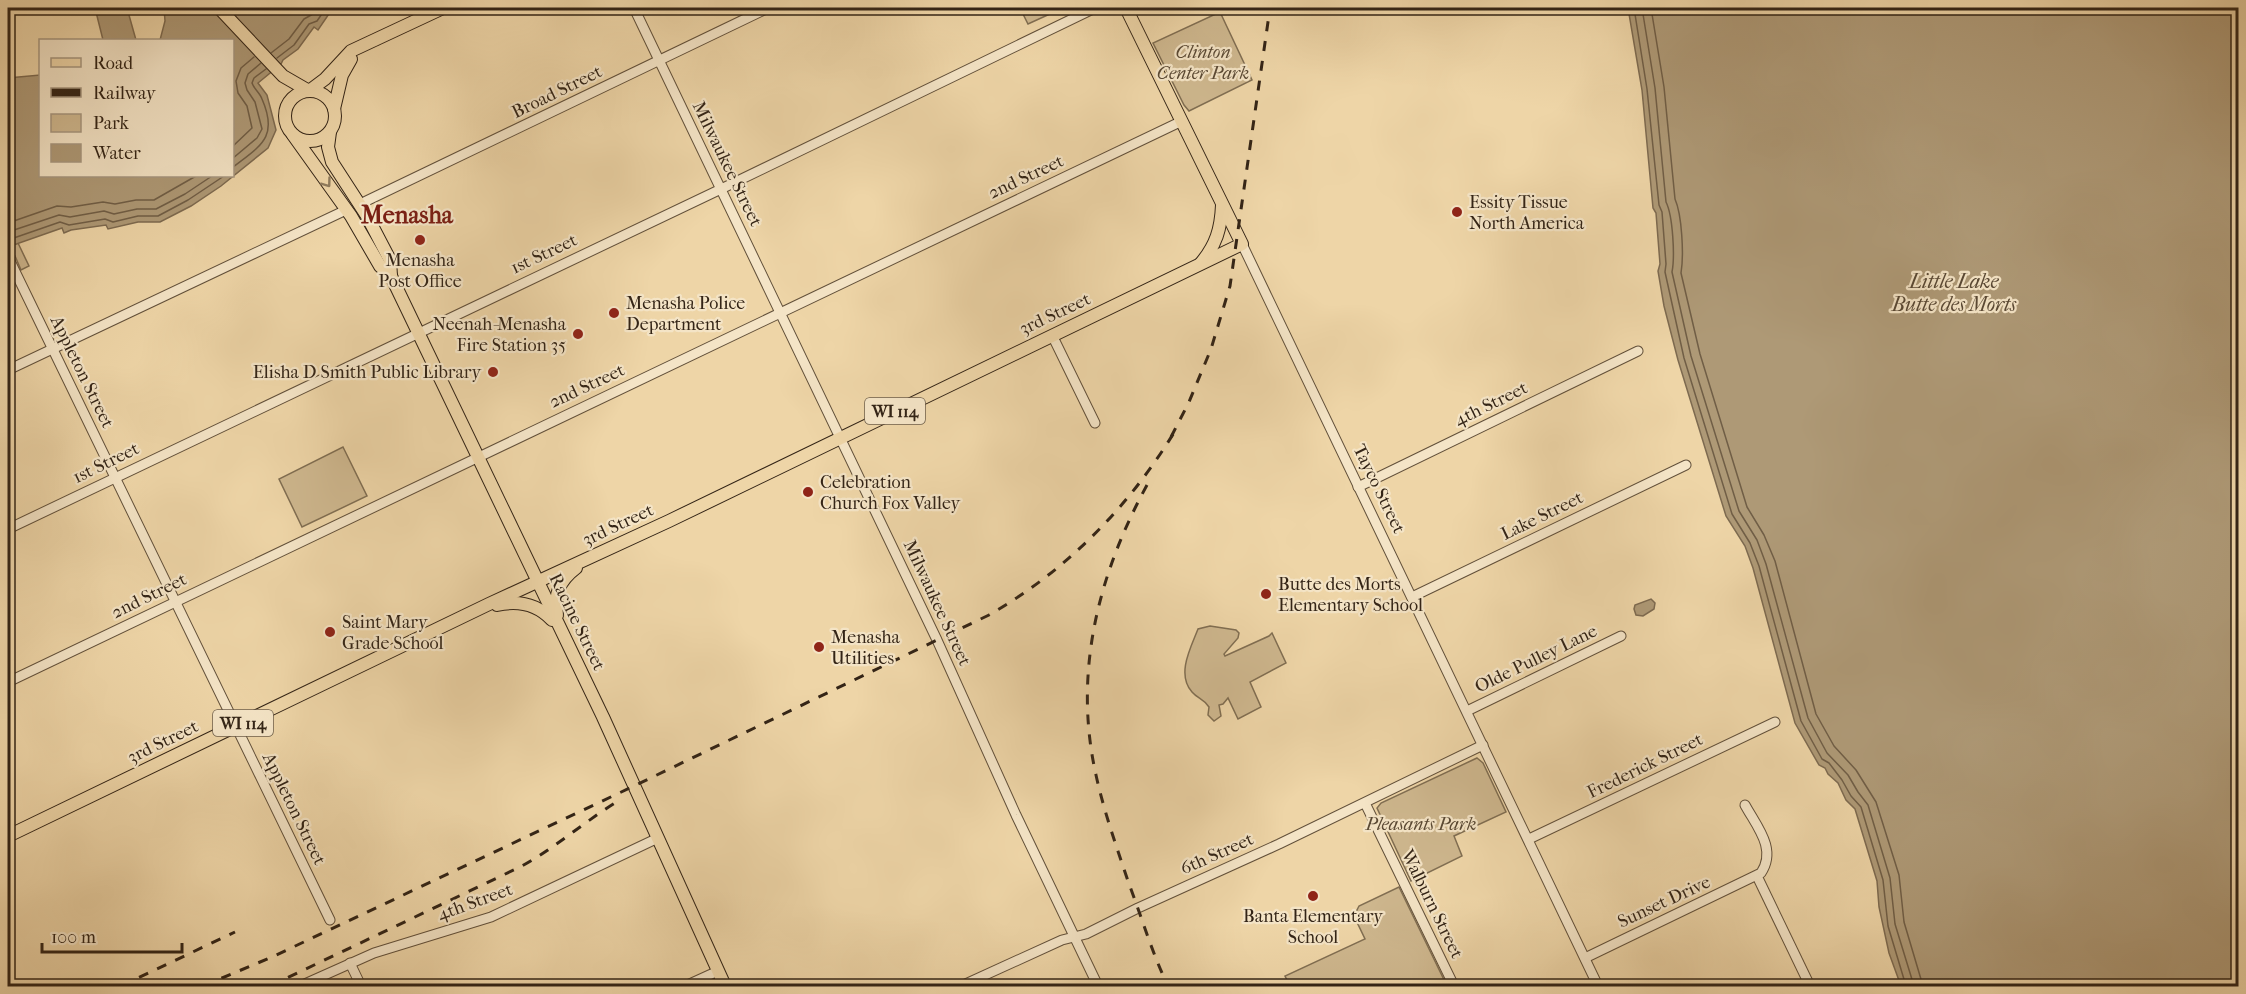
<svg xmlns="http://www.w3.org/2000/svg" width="2246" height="994" viewBox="0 0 2246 994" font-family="'IM FELL French Canon',serif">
<rect width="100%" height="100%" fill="#eed5a7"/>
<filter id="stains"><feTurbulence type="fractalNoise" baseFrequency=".00333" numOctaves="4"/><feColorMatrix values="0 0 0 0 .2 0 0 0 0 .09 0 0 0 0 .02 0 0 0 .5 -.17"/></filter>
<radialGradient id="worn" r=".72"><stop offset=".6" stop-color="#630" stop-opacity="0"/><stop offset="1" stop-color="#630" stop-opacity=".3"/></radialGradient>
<g fill="#ceb78e" stroke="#806e52" stroke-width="1.5">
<polygon points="1020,8 1063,8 1028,24"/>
<polygon points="1220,12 1252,80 1189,111 1184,105 1153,43"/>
<polygon points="18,243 29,266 21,270 15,256 8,259 8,247"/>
<polygon points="343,447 367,496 302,527 279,479"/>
<path d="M1210,626L1236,630L1239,633L1238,638L1224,654L1225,656L1269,636L1272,633L1286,663L1250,682L1261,707L1238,719L1228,698L1223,704L1219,705L1221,716L1214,721L1208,715L1209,707C1203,698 1198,699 1192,692C1176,674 1191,647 1198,629Z"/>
<polygon points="1477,758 1483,763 1506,812 1454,836 1462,856 1411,881 1377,808 1381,803"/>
<polygon points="1399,887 1447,986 1290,986 1285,976 1365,939 1354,916 1359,906"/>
</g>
<g fill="#ae9976" stroke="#7d6a50" stroke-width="1.5">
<polygon points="95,8 127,8 136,40 103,40"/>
<polygon points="164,8 333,8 318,30 314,27 298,49 283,60 281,64 258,83 267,95 276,130 268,148 221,186 191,206 160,222 138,222 108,229 106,225 71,230 64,233 62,228 8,247 8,78 40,75 40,176 232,176 232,40 160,40 165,21"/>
<polygon points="1628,8 2238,8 2238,986 1901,986 1889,953 1879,907 1877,881 1855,809 1846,800 1838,783 1828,774 1825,768 1819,765 1795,723 1753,568 1745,546 1726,516 1678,360 1664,306 1658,271 1660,264 1656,213 1653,208 1642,90"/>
<polygon points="1651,599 1655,603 1654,609 1643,616 1636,615 1634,609 1635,605"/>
</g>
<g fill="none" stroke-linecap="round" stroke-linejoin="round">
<g stroke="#705e46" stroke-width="1.5">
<polyline points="1634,8 1647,89 1659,205 1662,212 1666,264 1665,272 1684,358 1732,514 1750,543 1759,566 1801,721 1822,759 1829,763 1842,780 1851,796 1861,807 1883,880 1888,926 1906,986"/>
<path d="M1642,8L1655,88L1666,202C1673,216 1675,257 1672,272L1691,356L1739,511L1757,540L1766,564L1808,718L1827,753L1848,775L1858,792L1868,805L1890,878L1895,924L1914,986"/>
<path d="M1651,8L1664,87L1675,199C1682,215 1684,255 1681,273L1700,354L1747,507L1764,535L1775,561L1816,714L1834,746L1856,770L1876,802L1899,875L1904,922L1923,986"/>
<polyline points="271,53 289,39 304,19 313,14 317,8"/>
<polyline points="277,58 294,45 309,24 317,21 326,8"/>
<polyline points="232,147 252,128 247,106 238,93 236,81 241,68 254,57"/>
<polyline points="232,159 257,138 262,129 255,102 247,90 245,83 248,74 261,63"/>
<path d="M232,168C260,146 279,138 262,99C260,93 254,89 252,83L254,78L266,69"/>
<polyline points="8,223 57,206 71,207 103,202 115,204 136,200 154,200 196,176"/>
<polyline points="8,232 59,215 70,217 104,211 114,214 137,209 156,209 185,194 212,176"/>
<polyline points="8,240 60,222 69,225 105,219 113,222 138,216 158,216 188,200 224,176"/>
</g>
<g stroke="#62503a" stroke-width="11">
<g id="minor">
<polyline points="634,8 937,640 1016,815 1098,986"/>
<polyline points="360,204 768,8"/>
<polyline points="1242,244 1598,986"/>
<polyline points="9,259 330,920"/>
<polyline points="1052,335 1095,423"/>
<polyline points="8,370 346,210"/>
<polyline points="1358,487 1638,351"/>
<polyline points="8,529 721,189 1095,8"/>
<polyline points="1412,597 1686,465"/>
<polyline points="8,682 1182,121"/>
<polyline points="1467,711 1621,636"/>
<polyline points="1365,803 1454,986"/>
<polyline points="1529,839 1775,722"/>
<polyline points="1757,876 1810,986"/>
<path d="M1585,958L1761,873C1777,849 1757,827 1745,805"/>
<polyline points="350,963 361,986"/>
<polyline points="300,986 374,953 491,917 658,838"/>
<polyline points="685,986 718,971"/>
<polyline points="961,986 1062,940 1086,934 1138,908 1279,844 1483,745"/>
</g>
</g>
<g stroke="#332416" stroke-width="14">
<g id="major">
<polyline points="219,8 283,76 309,91 325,79 351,51 443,8"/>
<circle cx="310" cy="116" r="25"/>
<polyline points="334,109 342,75 351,59"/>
<polyline points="330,132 328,147 332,162 367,216 390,260 391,276"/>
<polyline points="293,135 351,216 380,266 391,276 603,717 725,986"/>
<path d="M1201,263C1216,245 1221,229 1222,205"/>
<path d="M497,605C519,600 537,604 552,620"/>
<path d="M557,615C554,594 559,581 576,568"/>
<polyline points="8,836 489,604 669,521 1242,244 1126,8"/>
</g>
</g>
<use href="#minor" stroke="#f4e4c6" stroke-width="9"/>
<use href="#major" stroke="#eed5a7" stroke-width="12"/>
<g stroke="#332416" stroke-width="3" stroke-dasharray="10 10" stroke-linecap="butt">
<polyline points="1171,437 1189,402 1211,349 1230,286 1270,8"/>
<path d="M1147,485C1098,575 1073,673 1096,775C1104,812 1117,848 1129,884C1142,918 1152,953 1168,986"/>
<polyline points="121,986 235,932"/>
<path d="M203,986L272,957L634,786L989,615C1067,570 1128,508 1175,431"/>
<path d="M270,986L520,867C555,848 584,822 618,801"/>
</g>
</g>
<defs><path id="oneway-chevron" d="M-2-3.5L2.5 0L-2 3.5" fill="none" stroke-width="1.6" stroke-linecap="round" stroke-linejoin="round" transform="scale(1.5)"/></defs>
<use stroke="#907c5e" href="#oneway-chevron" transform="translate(327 183) rotate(54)"/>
<g fill="#8f2418" stroke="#f4e4c6" stroke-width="2">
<circle cx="1457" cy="212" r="6"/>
<circle cx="420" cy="240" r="6"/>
<circle cx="614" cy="313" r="6"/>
<circle cx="578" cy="334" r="6"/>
<circle cx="493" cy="372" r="6"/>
<circle cx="808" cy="492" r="6"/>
<circle cx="1266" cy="594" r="6"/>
<circle cx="330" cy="632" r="6"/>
<circle cx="819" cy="647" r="6"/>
<circle cx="1313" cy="896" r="6"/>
</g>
<g text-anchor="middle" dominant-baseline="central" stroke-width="4.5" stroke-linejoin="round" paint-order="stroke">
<g fill="#f4e4c6" stroke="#6d5e4b" stroke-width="1.5">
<rect x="865" y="398" width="60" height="26" rx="4.5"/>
<rect x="213" y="710" width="60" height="26" rx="4.5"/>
</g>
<g font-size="16" font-weight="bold" fill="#332416">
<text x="895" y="411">WI 114</text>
<text x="243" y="723">WI 114</text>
</g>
<g font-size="18" font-style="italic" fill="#5a4934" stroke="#f4e4c6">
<text x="1203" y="52">Clinton<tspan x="1203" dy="21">Center Park</tspan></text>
<text x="1421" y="824">Pleasants Park</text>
</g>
<g font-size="18" fill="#332416" stroke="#f4e4c6">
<text transform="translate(557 92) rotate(-26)">Broad Street</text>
<text transform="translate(727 164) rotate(64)">Milwaukee Street</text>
<text transform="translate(1026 177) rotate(-25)">2nd Street</text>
<text transform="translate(544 254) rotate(-25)">1st Street</text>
<text transform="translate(1055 314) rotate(-25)">3rd Street</text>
<text transform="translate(82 372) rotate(64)">Appleton Street</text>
<text transform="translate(587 386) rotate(-25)">2nd Street</text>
<text transform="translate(1491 404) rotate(-26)">4th Street</text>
<text transform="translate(106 463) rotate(-26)">1st Street</text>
<text transform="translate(1379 489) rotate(64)">Tayco Street</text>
<text transform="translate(1542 516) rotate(-26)">Lake Street</text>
<text transform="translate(618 525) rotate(-25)">3rd Street</text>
<text transform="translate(149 596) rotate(-26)">2nd Street</text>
<text transform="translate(937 603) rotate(65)">Milwaukee Street</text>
<text transform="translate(577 622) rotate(64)">Racine Street</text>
<text transform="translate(1536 659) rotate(-26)">Olde Pulley Lane</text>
<text transform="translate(163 742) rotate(-26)">3rd Street</text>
<text transform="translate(1645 766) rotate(-26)">Frederick Street</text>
<text transform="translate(294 809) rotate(64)">Appleton Street</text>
<text transform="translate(1217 854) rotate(-24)">6th Street</text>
<text transform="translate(475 902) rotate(-20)">4th Street</text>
<text transform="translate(1664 902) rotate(-25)">Sunset Drive</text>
<text transform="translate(1432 904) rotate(64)">Walburn Street</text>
</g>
<g font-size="18" fill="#332416" stroke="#f4e4c6" text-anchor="start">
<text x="1469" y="202">Essity Tissue<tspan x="1469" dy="21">North America</tspan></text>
<text x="420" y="260" text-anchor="middle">Menasha<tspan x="420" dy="21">Post Office</tspan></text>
<text x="626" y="303">Menasha Police<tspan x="626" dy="21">Department</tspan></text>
<text x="566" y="324" text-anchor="end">Neenah-Menasha<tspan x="566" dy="21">Fire Station 35</tspan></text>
<text x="481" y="372" text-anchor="end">Elisha D Smith Public Library</text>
<text x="820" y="482">Celebration<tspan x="820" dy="21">Church Fox Valley</tspan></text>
<text x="1278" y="584">Butte des Morts<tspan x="1278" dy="21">Elementary School</tspan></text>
<text x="342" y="622">Saint Mary<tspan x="342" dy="21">Grade School</tspan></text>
<text x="831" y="637">Menasha<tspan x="831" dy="21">Utilities</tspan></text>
<text x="1313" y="916" text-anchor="middle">Banta Elementary<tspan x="1313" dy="21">School</tspan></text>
</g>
<g font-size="20" font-style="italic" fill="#584733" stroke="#f4e4c6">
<text x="1954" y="281">Little Lake<tspan x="1954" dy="23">Butte des Morts</tspan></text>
</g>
<g font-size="24" font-weight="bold" fill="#7a1f14" stroke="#f4e4c6">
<text x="407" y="215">Menasha</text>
</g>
</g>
<rect width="2246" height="994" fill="none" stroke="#eed5a7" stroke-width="30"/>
<rect x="9" y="9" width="2228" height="976" fill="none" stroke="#332416" stroke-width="3"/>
<rect x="15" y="15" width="2216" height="964" fill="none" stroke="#332416" stroke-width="1.5"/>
<rect x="39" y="39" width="195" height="138" fill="#f4e4c6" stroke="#a79780" stroke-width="1.5"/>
<rect x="51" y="58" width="30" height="9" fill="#eed5a7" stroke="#a79780" stroke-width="1.5"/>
<text x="93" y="69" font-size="18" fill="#332416">Road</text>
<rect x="51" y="88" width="30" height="9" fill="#332416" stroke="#a79780" stroke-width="1.5"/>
<text x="93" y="99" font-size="18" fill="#332416">Railway</text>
<rect x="51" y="114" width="30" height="18" fill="#ceb78e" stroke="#a79780" stroke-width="1.5"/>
<text x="93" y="129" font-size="18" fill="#332416">Park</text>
<rect x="51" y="144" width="30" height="18" fill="#ae9976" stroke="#a79780" stroke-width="1.5"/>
<text x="93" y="159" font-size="18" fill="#332416">Water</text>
<path d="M42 943v9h140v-9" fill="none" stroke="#332416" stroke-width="3"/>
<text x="51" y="943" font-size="18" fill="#332416" stroke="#f4e4c6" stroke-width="4.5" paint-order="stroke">100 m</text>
<rect width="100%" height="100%" filter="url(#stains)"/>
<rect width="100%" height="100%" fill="url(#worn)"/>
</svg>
